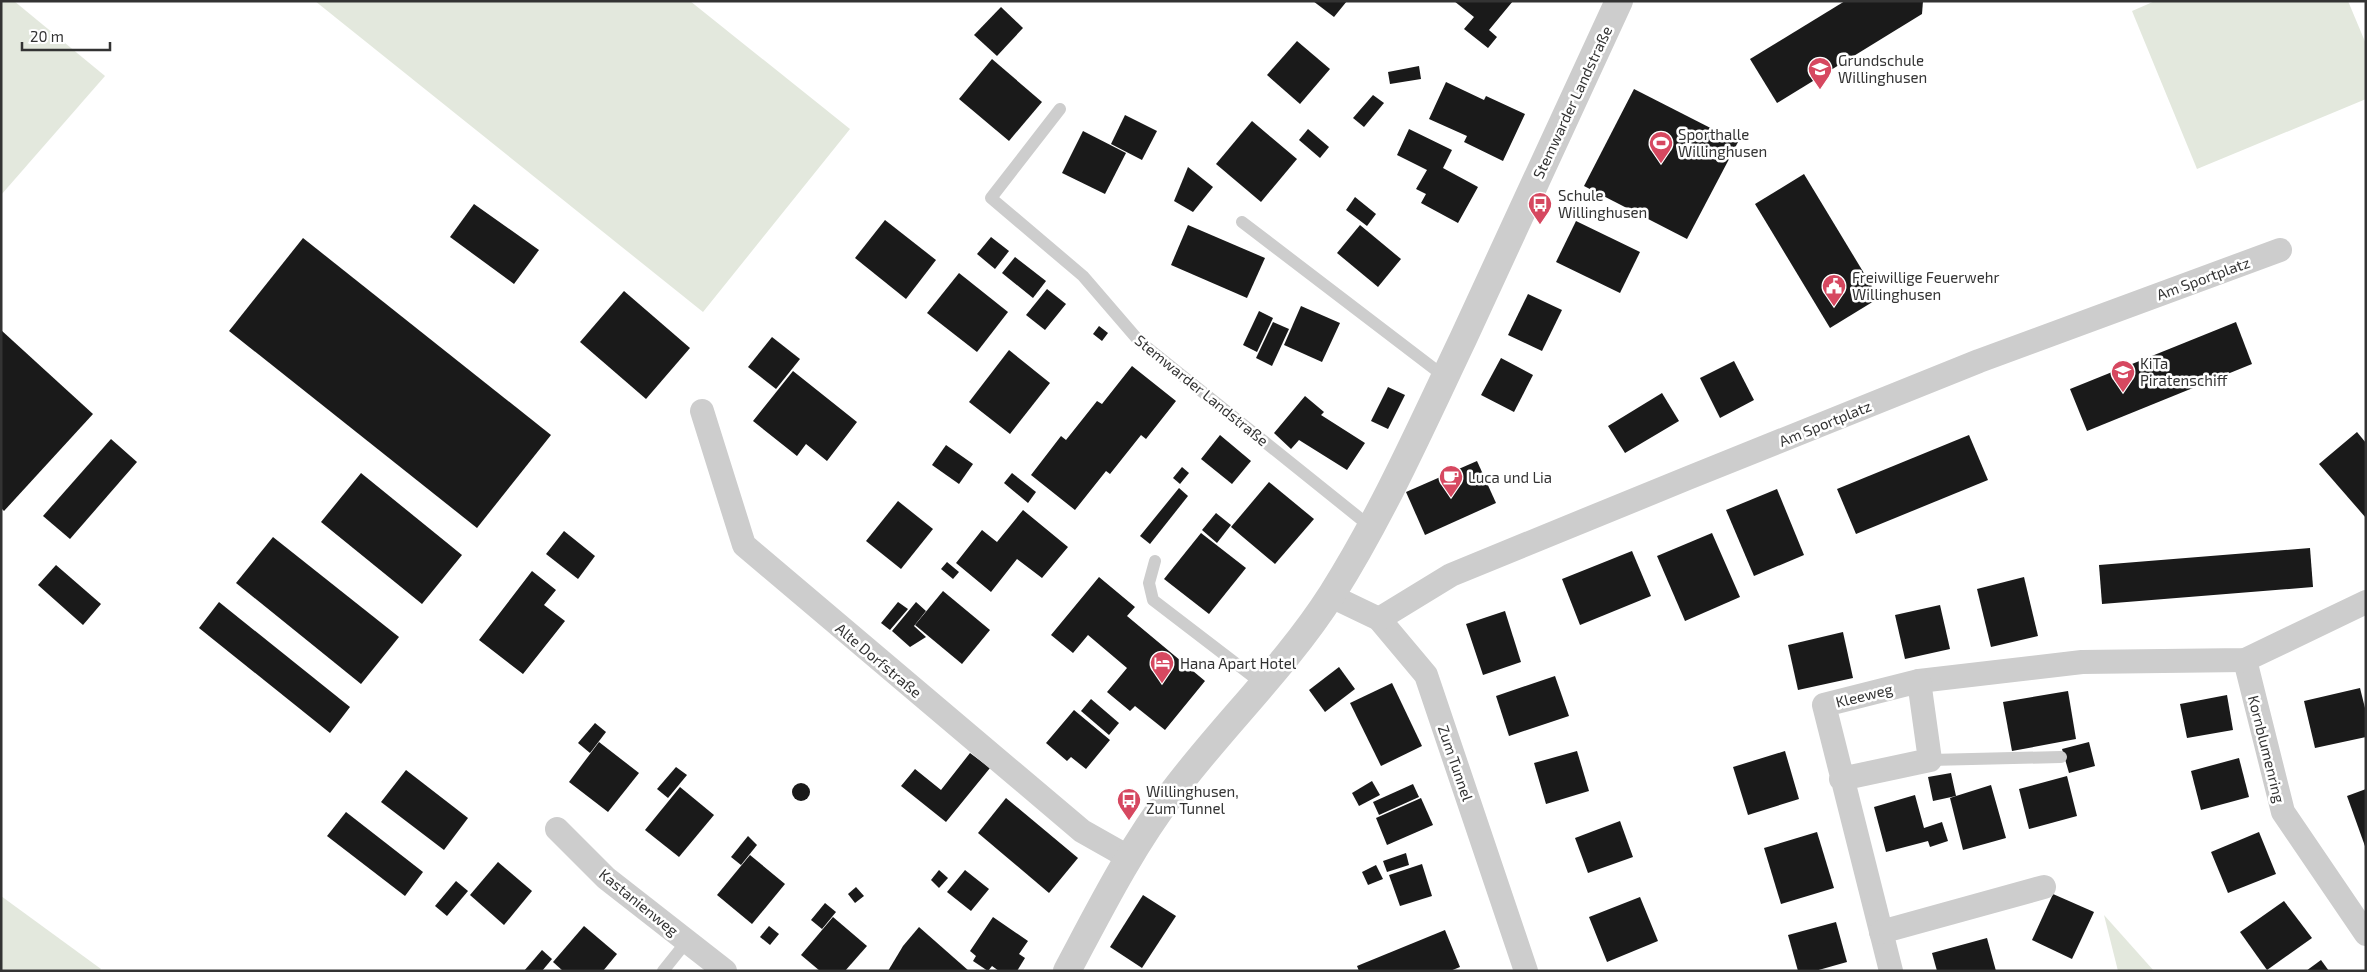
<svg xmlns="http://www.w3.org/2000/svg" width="2367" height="972" viewBox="0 0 2367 972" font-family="'Exo 2',sans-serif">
<rect width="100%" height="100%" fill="#fff"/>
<g fill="#e3e8dd">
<polygon points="1,1 14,1 105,76 1,195"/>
<polygon points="315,1 690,1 850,129 703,312"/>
<polygon points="2155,1 2348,1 2366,44 2366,99 2197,169 2132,11"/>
<polygon points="1,896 101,969 99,971 1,971"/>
<polygon points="2104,915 2154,971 2118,971"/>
</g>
<g fill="#1a1a1a">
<polygon points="1313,1 1347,1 1334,17"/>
<polygon points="1454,1 1513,1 1489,30 1497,37 1488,48 1464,29 1474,17"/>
<polygon points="1845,1 1923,1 1922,14 1777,103 1750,59"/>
<polygon points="1001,7 1023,28 997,56 974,35"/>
<polygon points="1297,41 1330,69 1300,104 1267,75"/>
<polygon points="992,59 1042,102 1009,141 959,99"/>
<polygon points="1419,66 1421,79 1390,84 1388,72"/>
<polygon points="1446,82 1484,100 1486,96 1525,114 1503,161 1464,142 1467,136 1429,119"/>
<polygon points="1634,89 1738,142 1687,239 1584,186"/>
<polygon points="1373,95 1384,103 1364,127 1353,118"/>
<polygon points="1125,115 1157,131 1142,160 1111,144"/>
<polygon points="1252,121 1297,159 1261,202 1216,164"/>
<polygon points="1308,129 1329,147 1320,158 1299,140"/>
<polygon points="1409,129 1452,150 1443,168 1478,187 1458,223 1421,203 1426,194 1416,189 1427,170 1397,155"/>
<polygon points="1083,131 1126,153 1105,194 1062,173"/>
<polygon points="1188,167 1213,187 1193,212 1174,201"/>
<polygon points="1804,174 1879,298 1830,328 1755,204"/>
<polygon points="1355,197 1376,214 1367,226 1346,210"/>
<polygon points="474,204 539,250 514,284 450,237"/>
<polygon points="885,220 936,260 906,299 855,258"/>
<polygon points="1576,221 1640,252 1620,293 1556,262"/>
<polygon points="1188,225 1265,258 1247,298 1171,265"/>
<polygon points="1360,225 1401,259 1378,287 1337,253"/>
<polygon points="991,237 1009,251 995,269 977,254"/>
<polygon points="303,238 551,435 477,528 229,331"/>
<polygon points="1015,257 1046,281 1033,298 1002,273"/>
<polygon points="959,273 1008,312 977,352 927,313"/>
<polygon points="1047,289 1066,304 1045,330 1026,315"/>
<polygon points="624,291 690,348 646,399 580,342"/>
<polygon points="1528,294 1562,310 1542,351 1508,335"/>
<polygon points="1301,306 1340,323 1322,362 1284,345"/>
<polygon points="1259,311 1273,318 1257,352 1243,345"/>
<polygon points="1273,322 1289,329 1272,366 1256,358"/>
<polygon points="2236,322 2252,364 2087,431 2070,389"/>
<polygon points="1099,326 1108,333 1102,341 1093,334"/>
<polygon points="1,330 93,414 4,511 1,508"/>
<polygon points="772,337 800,359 776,389 748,367"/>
<polygon points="1009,350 1050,383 1010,434 969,402"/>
<polygon points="1501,358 1533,375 1514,412 1481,395"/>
<polygon points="1734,361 1754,400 1720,418 1700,378"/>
<polygon points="1132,366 1176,401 1146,439 1141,435 1110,474 1106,471 1075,510 1031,475 1061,436 1066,440 1097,401 1102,404"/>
<polygon points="793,371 857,422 827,461 806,444 797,456 753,421"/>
<polygon points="1388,387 1405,395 1388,429 1371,421"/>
<polygon points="1662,393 1679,421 1625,453 1608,426"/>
<polygon points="1305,396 1324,412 1321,415 1365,443 1347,470 1299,440 1291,449 1274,433"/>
<polygon points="2357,432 2366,443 2366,518 2319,464"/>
<polygon points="1220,435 1251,461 1232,484 1201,459"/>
<polygon points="1969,435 1988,480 1856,534 1837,489"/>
<polygon points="111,439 137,462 70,539 43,516"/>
<polygon points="946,445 973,464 959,484 932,465"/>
<polygon points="1477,461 1496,503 1425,535 1406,492"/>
<polygon points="1182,467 1189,473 1180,484 1173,478"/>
<polygon points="361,473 462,555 422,604 321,522"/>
<polygon points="1012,473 1036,492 1028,503 1004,483"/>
<polygon points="1269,482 1314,519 1275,564 1231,527"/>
<polygon points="1179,488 1188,496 1150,544 1140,536"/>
<polygon points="1777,489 1804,555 1754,576 1726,510"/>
<polygon points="898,501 933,529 901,569 866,541"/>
<polygon points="1023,510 1068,547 1042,578 1017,559 991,592 956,563 982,530 997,542"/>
<polygon points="1216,513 1231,525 1217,543 1202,530"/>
<polygon points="564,531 595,556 578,579 546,554"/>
<polygon points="1201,533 1246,568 1209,614 1164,579"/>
<polygon points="1712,533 1740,597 1685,621 1657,556"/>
<polygon points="273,537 399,637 361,684 236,583"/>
<polygon points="2310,548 2313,587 2102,604 2099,565"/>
<polygon points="1632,551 1651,596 1580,625 1562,579"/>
<polygon points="947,562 959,572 953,579 941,569"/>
<polygon points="56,565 101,604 83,625 38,585"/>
<polygon points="532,571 556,590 544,605 565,621 523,674 479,640"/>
<polygon points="1099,577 1135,607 1127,616 1205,681 1165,730 1135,706 1130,711 1107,692 1127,668 1088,635 1073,653 1051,635"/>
<polygon points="2024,577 2038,636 1991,647 1977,589"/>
<polygon points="943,591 990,630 962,664 915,625"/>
<polygon points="219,602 350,707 330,733 199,628"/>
<polygon points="898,602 908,609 890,630 881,623"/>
<polygon points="916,602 926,611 914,626 926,637 910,647 892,631"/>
<polygon points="1940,605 1950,649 1905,659 1895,615"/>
<polygon points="1505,611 1521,662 1483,675 1466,624"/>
<polygon points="1843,632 1853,678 1798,690 1788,645"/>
<polygon points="1339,667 1355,689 1325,712 1309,690"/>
<polygon points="1555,676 1569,716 1509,736 1496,696"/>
<polygon points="1392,683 1422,746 1381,766 1350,703"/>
<polygon points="2360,688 2366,712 2366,737 2315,748 2304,701"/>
<polygon points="2068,691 2076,739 2012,751 2003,702"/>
<polygon points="2227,695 2233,730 2187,738 2180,704"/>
<polygon points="1091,699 1119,723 1109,735 1081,711"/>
<polygon points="1074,710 1110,740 1086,769 1071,757 1067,761 1046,743"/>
<polygon points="595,723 606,732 590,753 578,743"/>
<polygon points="599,742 639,773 608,812 569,782"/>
<polygon points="2089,742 2095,766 2069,773 2062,749"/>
<polygon points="1577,751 1589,791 1546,804 1534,763"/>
<polygon points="1785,751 1799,799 1748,815 1733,767"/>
<polygon points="970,753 990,768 946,822 901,786 915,769 941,790"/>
<polygon points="2239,758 2249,797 2201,810 2191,771"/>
<polygon points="676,767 687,775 668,798 657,789"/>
<polygon points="406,770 468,818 444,850 381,802"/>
<polygon points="1951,773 1956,796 1991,785 2006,838 1963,850 1950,798 1956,796 1933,801 1928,777"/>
<polygon points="2067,776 2077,816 2029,829 2019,789"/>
<polygon points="1372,781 1380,795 1359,806 1352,793"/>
<circle cx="801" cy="792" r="9"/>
<polygon points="1413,784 1419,797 1379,815 1373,802"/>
<polygon points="680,787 714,815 679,857 645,830"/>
<polygon points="2366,789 2366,849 2347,796"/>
<polygon points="1915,795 1924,828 1942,822 1948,841 1930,847 1928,841 1886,852 1874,807"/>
<polygon points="1006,798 1078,858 1049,893 978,833"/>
<polygon points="1421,798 1433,825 1387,845 1376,818"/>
<polygon points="346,812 423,872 405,896 327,836"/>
<polygon points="1620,821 1633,857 1588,873 1575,838"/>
<polygon points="1817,832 1834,888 1781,904 1764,848"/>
<polygon points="2259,832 2276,874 2228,893 2211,852"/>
<polygon points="748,836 757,845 741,865 731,857"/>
<polygon points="1406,853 1409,865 1387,872 1383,861"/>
<polygon points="750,855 785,884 752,924 717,895"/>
<polygon points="498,862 532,891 504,925 470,895"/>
<polygon points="1422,864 1432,896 1400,906 1389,875"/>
<polygon points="1376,865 1383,879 1368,885 1362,872"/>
<polygon points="939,870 948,878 939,888 931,880"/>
<polygon points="965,870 989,889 971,911 947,892"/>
<polygon points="456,881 468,891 447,916 435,906"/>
<polygon points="856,887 864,896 855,903 848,894"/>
<polygon points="2053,894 2094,912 2072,959 2032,940"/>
<polygon points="1143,895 1176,916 1142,968 1110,947"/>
<polygon points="1640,897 1658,941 1607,962 1589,917"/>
<polygon points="2284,901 2312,938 2267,970 2240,932"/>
<polygon points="825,903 836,912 822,929 811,920"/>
<polygon points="833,917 867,946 845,971 820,971 801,955"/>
<polygon points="993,917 1028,941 1019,954 1025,958 1017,971 999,971 992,966 988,971 973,961 976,956 970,951"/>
<polygon points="1836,922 1847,962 1815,971 1798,971 1788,935"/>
<polygon points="584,926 617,954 603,971 563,971 553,962"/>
<polygon points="769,926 779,934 770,945 760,937"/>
<polygon points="919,927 969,971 888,971 903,946"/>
<polygon points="1445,930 1460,967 1450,971 1359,971 1357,966"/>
<polygon points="1987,938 1996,971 1937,971 1932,953"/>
<polygon points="542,950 552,959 542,971 524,971"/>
<polygon points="2321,960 2329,971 2306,971"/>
</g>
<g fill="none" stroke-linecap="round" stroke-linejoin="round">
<g stroke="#cdcdcd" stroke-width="12">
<polyline points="1060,109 991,198 1083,276 1139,341 1372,528"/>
<polyline points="1242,222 1445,377"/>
<polyline points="1155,561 1149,583 1153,600 1264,685"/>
<polyline points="1930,760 2061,757"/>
<polyline points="663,971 687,941"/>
</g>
<g stroke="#cdcdcd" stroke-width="24">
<polyline points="702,411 744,545 1082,831 1128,857"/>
<polyline points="1331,596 1379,619 1426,675 1526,971"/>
<polyline points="1379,619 1451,575 1688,478 1979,361 2280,250"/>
<polyline points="2245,660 2283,812 2366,934"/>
<polyline points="1919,681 2082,662 2245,660 2366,602"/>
<polyline points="1841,779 1930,760 1919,681 1824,705 1891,971"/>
<polyline points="557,829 606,878 725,971"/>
<polyline points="1881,932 2044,887"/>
</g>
<path stroke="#cdcdcd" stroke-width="28" d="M1067,971C1100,909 1131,847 1173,792C1224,724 1286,666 1332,594C1383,513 1422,425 1463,339C1515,226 1567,114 1619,1"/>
</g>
<defs>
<g id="school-pin" transform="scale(1.25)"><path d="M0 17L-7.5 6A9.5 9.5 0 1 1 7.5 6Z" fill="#d64860" stroke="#fff"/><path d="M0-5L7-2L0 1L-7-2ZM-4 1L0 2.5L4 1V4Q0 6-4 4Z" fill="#fff"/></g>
<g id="stadium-pin" transform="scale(1.25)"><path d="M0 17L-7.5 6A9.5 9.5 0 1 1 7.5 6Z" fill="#d64860" stroke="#fff"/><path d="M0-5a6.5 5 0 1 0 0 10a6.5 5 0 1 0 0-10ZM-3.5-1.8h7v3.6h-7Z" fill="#fff"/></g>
<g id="bus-pin" transform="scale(1.25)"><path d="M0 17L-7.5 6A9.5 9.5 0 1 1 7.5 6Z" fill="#d64860" stroke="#fff"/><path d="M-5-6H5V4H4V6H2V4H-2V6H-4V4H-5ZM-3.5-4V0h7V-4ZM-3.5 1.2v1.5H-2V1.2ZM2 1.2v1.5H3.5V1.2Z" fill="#fff"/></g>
<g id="civic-pin" transform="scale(1.25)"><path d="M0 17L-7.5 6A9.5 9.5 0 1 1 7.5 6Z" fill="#d64860" stroke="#fff"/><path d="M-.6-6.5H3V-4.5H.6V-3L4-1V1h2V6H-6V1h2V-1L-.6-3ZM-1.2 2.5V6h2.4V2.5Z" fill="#fff"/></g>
<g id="cafe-pin" transform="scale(1.25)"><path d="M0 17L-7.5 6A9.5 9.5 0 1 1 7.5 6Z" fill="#d64860" stroke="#fff"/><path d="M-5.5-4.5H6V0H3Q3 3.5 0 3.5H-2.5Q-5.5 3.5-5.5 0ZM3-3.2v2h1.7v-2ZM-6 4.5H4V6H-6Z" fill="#fff"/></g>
<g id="hotel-pin" transform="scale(1.25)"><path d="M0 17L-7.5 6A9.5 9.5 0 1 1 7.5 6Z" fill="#d64860" stroke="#fff"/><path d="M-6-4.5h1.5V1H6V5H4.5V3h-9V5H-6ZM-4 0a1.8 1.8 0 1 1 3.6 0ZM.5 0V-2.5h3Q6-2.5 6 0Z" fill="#fff"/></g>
</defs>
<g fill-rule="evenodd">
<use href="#school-pin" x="1820" y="69"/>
<use href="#stadium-pin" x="1661" y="143"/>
<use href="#bus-pin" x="1540" y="204"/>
<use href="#civic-pin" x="1834" y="286"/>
<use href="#school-pin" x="2123" y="372"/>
<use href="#cafe-pin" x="1451" y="477"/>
<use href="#hotel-pin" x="1162" y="663"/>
<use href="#bus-pin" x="1129" y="800"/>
</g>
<g text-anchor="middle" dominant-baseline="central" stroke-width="5" stroke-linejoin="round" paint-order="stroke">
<g font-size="15" fill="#333" stroke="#fff" text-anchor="start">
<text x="1838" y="60">Grundschule<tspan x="1838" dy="17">Willinghusen</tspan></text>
<text x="1678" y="134">Sporthalle<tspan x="1678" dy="17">Willinghusen</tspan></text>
<text x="1558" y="195">Schule<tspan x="1558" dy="17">Willinghusen</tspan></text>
<text x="1852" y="277">Freiwillige Feuerwehr<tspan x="1852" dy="17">Willinghusen</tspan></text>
<text x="2140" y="363">KiTa<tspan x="2140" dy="17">Piratenschiff</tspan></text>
<text x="1468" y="477">Luca und Lia</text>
<text x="1180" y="663">Hana Apart Hotel</text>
<text x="1146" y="791">Willinghusen,<tspan x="1146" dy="17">Zum Tunnel</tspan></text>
</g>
<g font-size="15" fill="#333" stroke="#fff">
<text transform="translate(1572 102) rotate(-65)">Stemwarder Landstraße</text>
<text transform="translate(2203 278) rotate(-20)">Am Sportplatz</text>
<text transform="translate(1202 390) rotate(39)">Stemwarder Landstraße</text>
<text transform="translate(1825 423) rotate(-22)">Am Sportplatz</text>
<text transform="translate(879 660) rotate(40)">Alte Dorfstraße</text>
<text transform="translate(1864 695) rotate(-14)">Kleeweg</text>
<text transform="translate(2267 749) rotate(76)">Kornblumenring</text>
<text transform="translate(1456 763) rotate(71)">Zum Tunnel</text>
<text transform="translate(639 902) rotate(39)">Kastanienweg</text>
</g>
</g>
<rect width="2367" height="972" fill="none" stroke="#333333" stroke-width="5"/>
<path d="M22 42v8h88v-8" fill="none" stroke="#333333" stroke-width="2.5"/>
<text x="30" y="42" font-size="15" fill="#333333" stroke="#ffffff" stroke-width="4" paint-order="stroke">20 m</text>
</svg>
